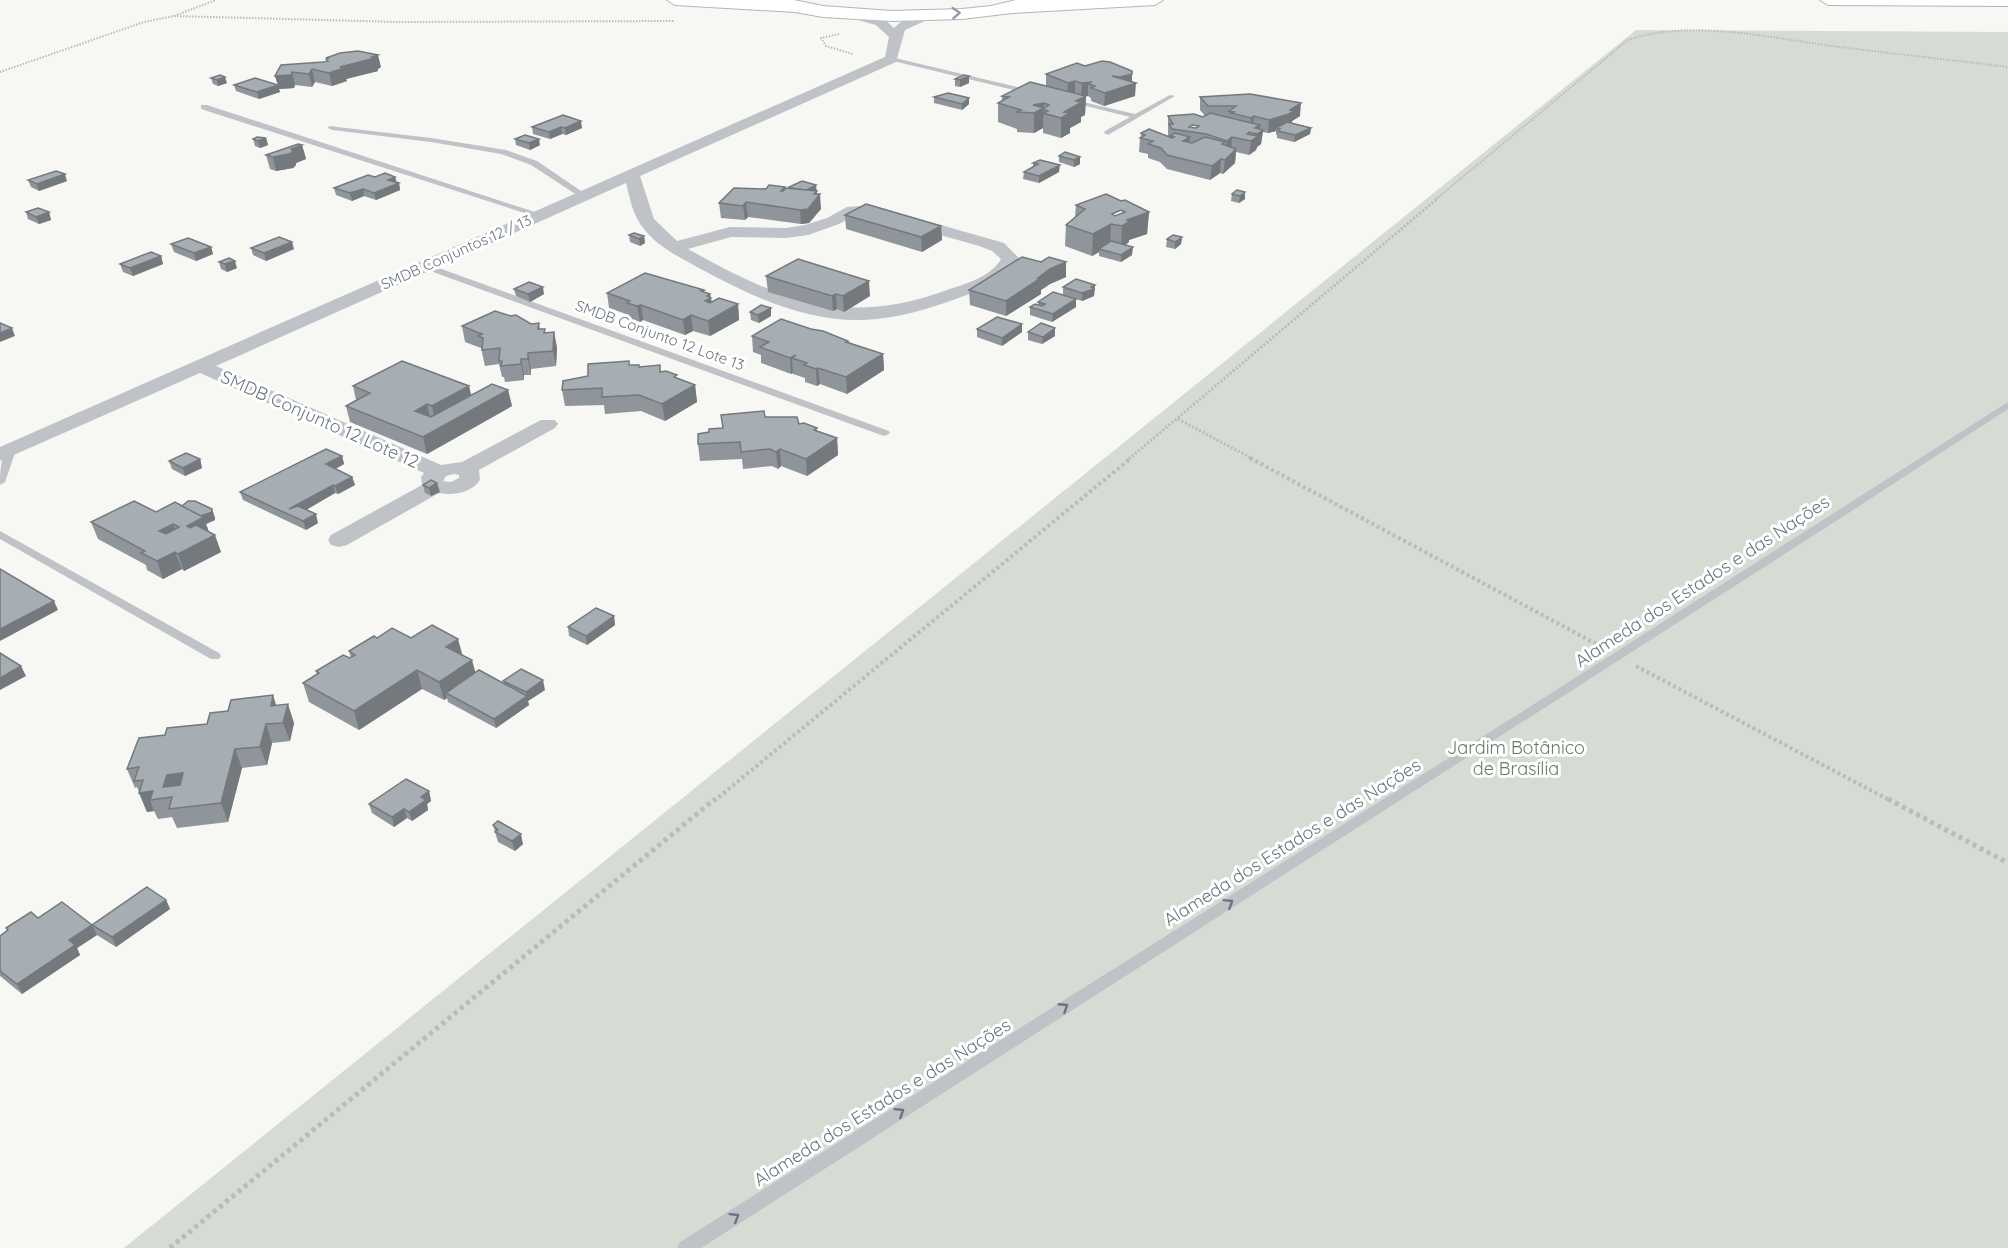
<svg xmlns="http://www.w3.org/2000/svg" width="2008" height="1248" viewBox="0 0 2008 1248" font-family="Quicksand,sans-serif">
<rect width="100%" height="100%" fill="#f7f7f4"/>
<polygon fill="#d6dbd4" points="1636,30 2008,32 2008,1248 124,1248"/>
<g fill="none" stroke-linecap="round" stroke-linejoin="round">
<g stroke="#b2b6ba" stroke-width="2">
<g id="secondary">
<polygon points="667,0 794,0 823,6 892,11 962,9 991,6 1016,0 1163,0 1155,5 1012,13 962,19 892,21 823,17 795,12 675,5"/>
<polygon points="1820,0 2008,0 2008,6 1828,5"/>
</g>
</g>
<g stroke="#b9bbbe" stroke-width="2" stroke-dasharray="1.5 1.5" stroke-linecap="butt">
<polyline points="174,16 398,22 674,21"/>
<polyline points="839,34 821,38 826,46 853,54"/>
<polyline points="0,72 144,22 174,16 216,0"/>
<path d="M1436,199L1628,40C1692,18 1774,39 1840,47C1896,54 1952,60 2008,67"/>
</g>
<g stroke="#b9bbbe" stroke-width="3" stroke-dasharray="2 2" stroke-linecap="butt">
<polyline points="1178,419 1253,459"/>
<polyline points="1129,459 1438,198"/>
</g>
<g stroke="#b9bbbe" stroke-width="4" stroke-dasharray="3 3" stroke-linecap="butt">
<polyline points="1250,458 1600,646"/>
<polyline points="1636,666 1891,801"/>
<polyline points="714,801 1131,458"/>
</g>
<g stroke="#b9bbbe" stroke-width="5" stroke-dasharray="4 4" stroke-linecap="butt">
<polyline points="1888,799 2008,863"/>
<polyline points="170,1248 715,799"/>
</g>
<g fill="#bfc2c6" fill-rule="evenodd">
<polygon points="891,57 1030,90 1033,92 1030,94 889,60 889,58"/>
<polygon points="1170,95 1175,96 1108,135 1104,133 1105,131 1130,117 1066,101 1070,99 1135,114"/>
<polygon points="201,105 207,105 544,215 537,217 201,109"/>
<polygon points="329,126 431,138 506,150 537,161 587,195 580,197 531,165 501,154 431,142 332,130 328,128"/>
<polygon points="425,263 889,431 890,433 885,436 881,435 422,268 421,266"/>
<polygon points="2008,402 2008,409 1847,514 701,1248 677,1248 680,1242 1509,720"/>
<path d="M11,447L16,450L5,482L0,485C0,473 0,453 11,447Z"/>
<polygon points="0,531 219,653 221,656 219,659 211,659 0,539"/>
</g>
<path fill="#bfc2c6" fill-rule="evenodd" d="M850,10L884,19L894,28C904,17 918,15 932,11L938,15L905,30L896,62L640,176L654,219L677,241L730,227L786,228L805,225L827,218L847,207L871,205L1004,243L1019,258C1006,283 980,290 956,299C925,310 895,319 863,320C804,322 749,295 699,268C679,257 658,247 644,229C633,216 630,199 626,183L216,366L441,465L462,462L541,420H555L558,424L555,428L479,470L480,480C471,493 453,496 439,493L347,545L339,547L331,545L328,540L331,535L422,485L421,477L424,473L200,373L0,461V447L885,57L889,37L876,25L846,17L844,14ZM856,215H870L979,246L992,251L1001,259C991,277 965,284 947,290C843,328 780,300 688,249L731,237L786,238L808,235L839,224ZM454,474L459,475V478L451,482L443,481L446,476Z"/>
<use href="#secondary" fill="#fff" fill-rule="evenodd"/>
</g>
<g fill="#8f959a" fill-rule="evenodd">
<polygon points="326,58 381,67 378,69 378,71 346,79 347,81 332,86 315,82 312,87 295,85 294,88 279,89 280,92 259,99 236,91 234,85 278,85 275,76 326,61"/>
<polygon points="1102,61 1132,82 1135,96 1104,106 1091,101 1091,98 1088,96 1086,96 1085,115 1081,117 1081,122 1070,128 1070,133 1061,138 1043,133 1043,128 1034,133 1017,132 1017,129 998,122 998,103 1002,100 1002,96 1046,86 1046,74 1085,66"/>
<polygon points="211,78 227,83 218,86 213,84"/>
<polygon points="955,79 969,83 960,87 955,86"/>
<polygon points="934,97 969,98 969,104 962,110 934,103"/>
<path d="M1200,97L1300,116L1292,121V123L1311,128L1310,134L1294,142L1277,138V135H1276V131L1268,133L1263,132L1261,144L1257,147L1256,150L1249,155L1236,152L1235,163L1223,174L1220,173L1210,180L1167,169L1160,162L1148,158V154L1139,152L1140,138L1141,137V133L1168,136V116H1205L1200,110ZM1192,125L1199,126L1196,128L1189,127Z"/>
<polygon points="563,115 582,128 566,135 562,134 550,139 533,134 532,127"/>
<polygon points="266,138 268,145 260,148 255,146 253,139"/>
<polygon points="515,139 540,145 530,150 516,145"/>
<polygon points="302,145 306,159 296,163 296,165 293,168 276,171 270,169 266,155"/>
<polygon points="1065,152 1080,164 1074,167 1059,162 1059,156"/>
<polygon points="1033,163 1059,172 1039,183 1023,179 1024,172 1033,167"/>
<polygon points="375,177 395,177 397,183 399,183 400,190 376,200 364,196 352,201 336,195 334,188"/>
<polygon points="28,180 67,181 39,191 31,187"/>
<polygon points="816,185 817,194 821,209 809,223 801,224 748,217 745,220 721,218 719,203 766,189 785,189 789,188 789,187"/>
<polygon points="1237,190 1245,199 1239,203 1231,201 1232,194"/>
<path d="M1076,205L1149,212L1147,234L1129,240V242L1125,245L1132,255L1121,262L1099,256V252L1092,256L1065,246L1066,225L1075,217ZM1121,210L1125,212L1115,216L1112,214Z"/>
<polygon points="26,212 49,212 51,220 39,224 28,219"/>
<polygon points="845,215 941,226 942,240 922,252 846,229"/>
<polygon points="629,235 644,236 645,243 640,246 630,242"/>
<polygon points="1182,237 1181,244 1175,249 1166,247 1167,239"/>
<polygon points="171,244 211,247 213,254 196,261 174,252"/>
<polygon points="251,248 294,249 266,261 253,255"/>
<polygon points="161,256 163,264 133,276 123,272 120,264"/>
<polygon points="219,262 237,268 227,272 221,269"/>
<polygon points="1066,262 1066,277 1050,284 1041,290 1041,294 1006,316 970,305 969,290"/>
<polygon points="766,276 870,296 844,312 837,309 833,311 768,292"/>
<polygon points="1095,285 1094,296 1082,301 1063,295 1063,287"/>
<polygon points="514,289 544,294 530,302 516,296"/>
<polygon points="704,290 704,292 710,294 712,302 738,304 739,320 710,336 693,331 685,335 643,320 640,322 629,318 629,315 609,308 607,293"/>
<polygon points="1076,299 1076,307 1052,322 1030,315 1030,307 1038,305 1038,302"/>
<polygon points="771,308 771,316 759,323 751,320 750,312"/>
<polygon points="539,323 540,329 545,333 554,332 557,348 556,366 531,369 531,375 524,375 524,380 505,382 504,377 502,377 499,364 485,366 481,348 465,342 462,326"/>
<polygon points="1022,324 1022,332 1002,346 977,337 977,329"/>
<polygon points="1028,332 1055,336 1042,344 1028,340"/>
<polygon points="752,336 848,342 883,354 884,370 847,394 820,384 817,386 805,382 805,378 793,374 793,373 791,374 761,363 761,355 753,352"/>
<polygon points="630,365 661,372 695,385 697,402 665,421 641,411 605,414 604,405 565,406 562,390 588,376"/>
<polygon points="353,386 471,395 508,390 512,406 427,454 350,422 346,406 356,400"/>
<polygon points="799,424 817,428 817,431 837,438 838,455 807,476 781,466 778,469 772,466 743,469 742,459 700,461 698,444 709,432 723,428"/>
<polygon points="342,456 344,464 335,469 352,477 355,485 338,494 335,493 306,510 318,523 306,530 243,500 240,492"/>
<polygon points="200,459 202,468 185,476 172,469 169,461"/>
<polygon points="423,485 440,492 431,496 425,493"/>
<polygon points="182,506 212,509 215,518 215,520 206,524 209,532 221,552 184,571 182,569 163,579 147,570 146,565 98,539 91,522 156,512"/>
<polygon points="614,616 615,625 587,645 569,636 568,627"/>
<polygon points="377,638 411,638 462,655 475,673 504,684 503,681 545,690 528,701 529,705 496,728 448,702 447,698 444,700 422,689 359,730 309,702 303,683 317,674 316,671 350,658 351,658 349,651"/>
<polygon points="277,705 294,723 290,741 272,743 267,765 242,768 228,822 177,828 172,817 158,819 154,811 147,812 137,787 135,788 127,769 165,735"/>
<polygon points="429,791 431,801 427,804 428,810 412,821 407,818 394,827 372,813 369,804"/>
<polygon points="493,825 523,844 515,851 498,842"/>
<polygon points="166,900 170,909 116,947 97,935 77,948 80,955 22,994 0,976 0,936 7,931 6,928 38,918 92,925"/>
</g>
<g fill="#74797d">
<polygon points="378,55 381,67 378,69 378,71 346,79 347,81 332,86 329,73 340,67"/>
<polygon points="312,69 315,82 312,87 309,74"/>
<polygon points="292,72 295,85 294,88 279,89 280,92 259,99 257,92 278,85 275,76"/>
<polygon points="1132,74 1132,85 1136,83 1135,96 1104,106 1105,93 1119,88 1120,77"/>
<polygon points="969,76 969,83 960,87 960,80"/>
<polygon points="225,77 227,83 218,86 217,80"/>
<polygon points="1075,81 1075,94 1067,96 1068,83"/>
<polygon points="1092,82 1088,84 1088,96 1081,96 1082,83"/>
<polygon points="1086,96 1085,115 1081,117 1081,122 1070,128 1070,133 1061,138 1061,118 1064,112 1076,101"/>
<polygon points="969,98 969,104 962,110 962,104"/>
<polygon points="1044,103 1043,128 1034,133 1034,113 1033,105"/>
<polygon points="1301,103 1300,116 1292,121 1292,124 1276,128 1276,131 1268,133 1269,120 1290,110"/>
<polygon points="1254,116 1252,130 1250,131 1251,118"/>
<polygon points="581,121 582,128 566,135 565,128"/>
<polygon points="1260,125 1259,132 1263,130 1261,144 1257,147 1256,150 1249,155 1251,141 1257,137 1257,134 1255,128"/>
<polygon points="561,127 562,134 550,139 549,132"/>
<polygon points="1311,128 1310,134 1294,142 1295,135"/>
<polygon points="1190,137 1189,150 1183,141"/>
<polygon points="1232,137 1231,151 1225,154 1227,141"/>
<polygon points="266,138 268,145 260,148 258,141"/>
<polygon points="539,139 540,145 530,150 529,143"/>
<polygon points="302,145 306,159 296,163 296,165 293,168 276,171 273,157"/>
<polygon points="1236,149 1235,163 1223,174 1225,160"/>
<polygon points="1080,157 1080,164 1074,167 1074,160"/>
<polygon points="1221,159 1220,173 1210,180 1212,166"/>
<polygon points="1060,165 1059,172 1039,183 1039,176"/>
<polygon points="65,174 67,181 39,191 37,184"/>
<polygon points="395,177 397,184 388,180"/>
<polygon points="399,183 400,190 376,200 374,193"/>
<polygon points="816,185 817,198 820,194 821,209 809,223 801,224 800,210 804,191"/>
<polygon points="363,189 364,196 352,201 350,193"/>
<polygon points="1245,192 1245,199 1239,203 1240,196"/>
<polygon points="746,202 748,217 745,220 743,206"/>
<polygon points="49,212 51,220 39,224 36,217"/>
<polygon points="1149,212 1147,234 1129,240 1129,242 1121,248 1122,226 1127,220"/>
<polygon points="1111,224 1110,245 1099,249 1099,252 1092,256 1093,234"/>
<polygon points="941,226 942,240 922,252 921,237"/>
<polygon points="644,236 645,243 640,246 639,239"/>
<polygon points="1182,237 1181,244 1175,249 1175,242"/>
<polygon points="292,242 294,249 266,261 264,253"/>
<polygon points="211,247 213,254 196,261 194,253"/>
<polygon points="1133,247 1132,255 1121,262 1121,255"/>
<polygon points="161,256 163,264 133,276 130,268"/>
<polygon points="235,261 237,268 227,272 225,264"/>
<polygon points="1066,262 1066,277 1050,284 1041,290 1041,294 1006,316 1006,301 1050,269"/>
<polygon points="869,281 870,296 844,312 843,296"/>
<polygon points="1095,285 1094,296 1082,301 1082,293"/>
<polygon points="543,287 544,294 530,302 528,294"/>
<polygon points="704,290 705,301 707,296 710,294 713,313 707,316 701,291"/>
<polygon points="836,294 837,309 833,311 832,296"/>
<polygon points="1076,299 1076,307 1052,322 1053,314"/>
<polygon points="738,304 739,320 710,336 708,321"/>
<polygon points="641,305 643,320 640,322 637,306"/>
<polygon points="771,308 771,316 759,323 758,315"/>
<polygon points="691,315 693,331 685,335 683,320"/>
<polygon points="1022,324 1022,332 1002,346 1002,338"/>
<polygon points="12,328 15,336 0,342 0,333"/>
<polygon points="1055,328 1055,336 1042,344 1043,337"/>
<polygon points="554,332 557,348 556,366 553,351"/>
<polygon points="528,353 531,369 531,375 528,359"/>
<polygon points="883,354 884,370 847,394 846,377"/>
<polygon points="796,355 792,358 793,373 791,374 790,358"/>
<polygon points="521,359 524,375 524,380 521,364"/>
<polygon points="818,368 820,384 817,386 816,369"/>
<polygon points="695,385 697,402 665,421 662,404"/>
<polygon points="469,386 473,402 436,423 432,406"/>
<polygon points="508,390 512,406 427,454 423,437"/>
<polygon points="427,404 431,421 415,411"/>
<polygon points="837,438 838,455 807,476 806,459"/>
<polygon points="780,449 781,466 778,469 776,452"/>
<polygon points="342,456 344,464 328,473 326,464"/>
<polygon points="200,459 202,468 185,476 183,468"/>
<polygon points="352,477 355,485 338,494 335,486"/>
<polygon points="437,483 440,492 431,496 429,488"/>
<polygon points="333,485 335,493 294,517 289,509"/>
<polygon points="212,509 215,518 215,520 206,524 210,535 187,526 196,518"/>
<polygon points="316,514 318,523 306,530 303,521"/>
<polygon points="173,524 179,542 159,531"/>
<polygon points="215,535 221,552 184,571 178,554"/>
<polygon points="175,552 182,569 163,579 157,561"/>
<polygon points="54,601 58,610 0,641 0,629"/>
<polygon points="614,616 615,625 587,645 586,636"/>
<polygon points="458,639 463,657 446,647"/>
<polygon points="472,660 477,678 446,693 447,698 444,700 439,682"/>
<polygon points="21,666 26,676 0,690 0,678"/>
<polygon points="417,670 422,689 359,730 354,711"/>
<polygon points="543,680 545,690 528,701 529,705 496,728 494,719 527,697 526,692"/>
<polygon points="273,695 279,714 277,724 271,706"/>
<polygon points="288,704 294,723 290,741 283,723"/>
<polygon points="266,724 272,743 267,765 260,747"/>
<polygon points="235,749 242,768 228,822 221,803"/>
<polygon points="183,773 191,792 163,787 167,775"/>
<polygon points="153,791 150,800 154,811 147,812 139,793"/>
<polygon points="429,791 431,801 427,804 428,810 412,821 409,812 421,797"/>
<polygon points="404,809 407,818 394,827 392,817"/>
<polygon points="521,834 523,844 515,851 512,841"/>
<polygon points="166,900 170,909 116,947 112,937"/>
<polygon points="92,925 97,935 77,948 80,955 22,994 17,984 69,940"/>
</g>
<g fill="#a6adb3" stroke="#74797d" stroke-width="1.5" fill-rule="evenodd">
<polygon points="358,51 378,55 372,57 375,58 340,67 344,68 329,73 312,69 309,74 292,72 291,75 275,76 281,65 323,62 328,61 326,59 329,58 326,58 340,53"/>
<polygon points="1102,61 1110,62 1132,71 1132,74 1120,77 1112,76 1136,83 1105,93 1091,88 1095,86 1088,84 1092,82 1082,83 1075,81 1068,83 1046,74 1077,63 1085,66"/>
<polygon points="220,75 225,77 217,80 211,78"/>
<polygon points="964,75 969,76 960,80 955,79"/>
<polygon points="255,78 278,85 257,92 234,85"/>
<polygon points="1030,82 1086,96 1076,101 1082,102 1064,112 1070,113 1061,118 1043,113 1048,111 1043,109 1049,105 1044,103 1033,105 1044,108 1034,113 1017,112 1021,110 998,103 1009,97 1002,96"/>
<polygon points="948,93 969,98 962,104 934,97"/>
<polygon points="1250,94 1301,103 1290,110 1293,111 1289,114 1269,120 1254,116 1251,118 1231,113 1234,112 1229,111 1236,106 1208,106 1200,97"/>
<path d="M1210,113L1260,125L1255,128L1263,130L1257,134L1249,132L1247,134L1258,136L1251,141L1232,137L1227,141L1206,134L1172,129L1169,124H1173L1168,116L1194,114L1203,117ZM1192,125L1199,126L1196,128L1189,127Z"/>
<polygon points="563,115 581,121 565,128 561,127 549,132 532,127"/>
<polygon points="1287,122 1311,128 1295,135 1278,131 1280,129 1276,128"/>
<polygon points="1149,129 1172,138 1174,137 1170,136 1175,133 1190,137 1183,141 1192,143 1205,137 1225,142 1222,144 1236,149 1225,160 1221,159 1212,166 1167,155 1161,148 1148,144 1153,141 1140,138 1145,135 1141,133"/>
<polygon points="525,135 539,139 529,143 515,139"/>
<polygon points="257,137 266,138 258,141 253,139"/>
<polygon points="298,144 302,145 291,149 293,152 289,154 273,157 266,155"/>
<polygon points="1065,152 1080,157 1074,160 1059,156"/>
<polygon points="1040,160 1060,165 1039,176 1024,172 1038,164 1033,163"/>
<polygon points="56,171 65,174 37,184 28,180"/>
<polygon points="385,173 395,177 388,180 399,183 374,193 363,189 350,193 334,188 368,175 375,177"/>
<polygon points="802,181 816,185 807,190 796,189 789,187"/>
<polygon points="769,185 785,187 781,191 783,191 786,188 817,191 814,194 820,194 808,209 800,210 746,202 743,206 719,203 734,188 766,189"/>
<polygon points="1237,190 1245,192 1240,196 1232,194"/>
<path d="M1106,194L1121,201L1125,200L1149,212L1127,220L1130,221L1122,226L1111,224L1093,234L1066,225L1085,209L1076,205ZM1121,210L1125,212L1115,216L1112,214Z"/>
<polygon points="866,204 941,226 921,237 845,215"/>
<polygon points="38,208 49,212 36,217 26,212"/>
<polygon points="634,233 644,236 639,239 629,235"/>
<polygon points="1173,235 1182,237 1175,242 1167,239"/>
<polygon points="279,237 292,242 264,253 251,248"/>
<polygon points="188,238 211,247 194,253 171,244"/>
<polygon points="1111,241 1133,247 1121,255 1099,249"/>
<polygon points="151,252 161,256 130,268 120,264"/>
<polygon points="1022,257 1041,262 1049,257 1066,262 1050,269 1038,278 1041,278 1006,301 969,290"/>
<polygon points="229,258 235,261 225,264 219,262"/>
<polygon points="798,259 869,281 843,296 836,294 832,296 766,276"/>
<polygon points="645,273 704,290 701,291 710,294 707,296 711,298 705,301 710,303 719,298 738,304 708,321 691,315 683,320 641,305 637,306 627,303 630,301 607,293"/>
<polygon points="1076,279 1095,285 1091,287 1094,289 1082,293 1063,287"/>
<polygon points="529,282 543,287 528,294 514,289"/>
<polygon points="1053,292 1076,299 1053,314 1030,307 1035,304 1042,306 1045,304 1038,302"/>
<polygon points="761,305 771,308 758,315 750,312"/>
<polygon points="495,311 511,316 516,315 531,324 539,323 538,329 545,329 544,333 554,332 553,351 528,353 528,359 521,359 521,364 501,366 502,361 499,361 500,348 482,350 483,338 478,336 482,334 462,326"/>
<polygon points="997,317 1022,324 1002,338 977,329"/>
<polygon points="781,319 811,329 823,331 848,341 846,342 883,354 846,377 818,368 816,369 804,365 807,363 792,358 796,355 790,358 760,347 769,342 752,336"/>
<polygon points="0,323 12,328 0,333"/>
<polygon points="1041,323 1055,328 1043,337 1028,332"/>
<polygon points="402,361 469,386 432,406 427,404 415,411 431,417 492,384 508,390 423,437 346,406 370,393 353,386"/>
<polygon points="629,361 629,365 639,365 639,367 660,365 660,372 666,371 677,375 674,377 695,385 662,404 639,395 602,397 602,388 562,390 563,381 588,376 588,364"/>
<polygon points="764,411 765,417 797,417 799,424 804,423 817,428 814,430 837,438 806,459 780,449 776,452 770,449 741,452 740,442 698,444 698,434 709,432 709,429 723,428 721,415"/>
<polygon points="326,449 342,456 326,464 352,477 335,486 333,485 289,509 298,506 316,514 303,521 240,492"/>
<polygon points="186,453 200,459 183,468 169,461"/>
<polygon points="431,480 437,483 429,488 423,485"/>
<path d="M134,501L156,512L175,502L204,517L187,526L190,528L196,525L215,535L178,554L175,552L157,561L141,553L145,551L91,522ZM173,524L179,527L166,534L159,531Z"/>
<polygon points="188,501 195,501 212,509 212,512 201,516 182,506"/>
<polygon points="0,569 54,601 0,629"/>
<polygon points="596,608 614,616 586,636 568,627"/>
<polygon points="432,625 458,639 446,647 472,660 439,682 417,670 354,711 303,683 319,673 316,671 343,655 350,658 355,655 349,651 374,636 377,638 392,628 411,638"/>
<polygon points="0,653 21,666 0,678"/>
<polygon points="521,669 543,680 526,692 503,681"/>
<polygon points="479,670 527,696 494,719 446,693"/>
<path d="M273,695L271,706L288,704L283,723L266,724L260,747L235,749L221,803L169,809L172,797L150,800L153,791L139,793L143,780L134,781L139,767L127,769L139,738L165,735L167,728L207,724L210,713L228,711L231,700ZM183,773L180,785L163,787L167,775Z"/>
<polygon points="406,779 429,791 421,797 426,800 409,812 404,809 392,817 369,804"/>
<polygon points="498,821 521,834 512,841 495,832 498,830 493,825"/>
<polygon points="147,887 166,900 112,937 92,925"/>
<polygon points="62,902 92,925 69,940 75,945 17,984 0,971 0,936 8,930 6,928 31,912 38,918"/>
</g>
<defs><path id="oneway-chevron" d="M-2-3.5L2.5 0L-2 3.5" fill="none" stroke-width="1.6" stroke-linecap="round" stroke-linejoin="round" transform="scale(1.5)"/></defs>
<use stroke="#979ea8" href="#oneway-chevron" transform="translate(956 13) rotate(-4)"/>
<g stroke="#6a7582">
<use href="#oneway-chevron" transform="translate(1229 903) rotate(-32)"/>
<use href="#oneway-chevron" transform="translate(1064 1007) rotate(-33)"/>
<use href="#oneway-chevron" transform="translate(900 1112) rotate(-32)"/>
<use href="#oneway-chevron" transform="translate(735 1217) rotate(-32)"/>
</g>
<g text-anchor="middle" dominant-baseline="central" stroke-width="6" stroke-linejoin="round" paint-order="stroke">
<g font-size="15" fill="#6a7582" stroke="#fff">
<text transform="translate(456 252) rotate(-24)">SMDB Conjuntos 12 / 13</text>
<text transform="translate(660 335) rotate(20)">SMDB Conjunto 12 Lote 13</text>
</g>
<g font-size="18" fill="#6a7582" stroke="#fff">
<text transform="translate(320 419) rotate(24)">SMDB Conjunto 12 Lote 12</text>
<text transform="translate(1702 581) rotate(-33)">Alameda dos Estados e das Nações</text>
<text transform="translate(1292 842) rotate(-32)">Alameda dos Estados e das Nações</text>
<text transform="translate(882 1102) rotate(-32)">Alameda dos Estados e das Nações</text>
</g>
<g font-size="18" fill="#6a7a68" stroke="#fff">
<text x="1516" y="747">Jardim Botânico<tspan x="1516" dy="21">de Brasília</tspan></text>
</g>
</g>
</svg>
